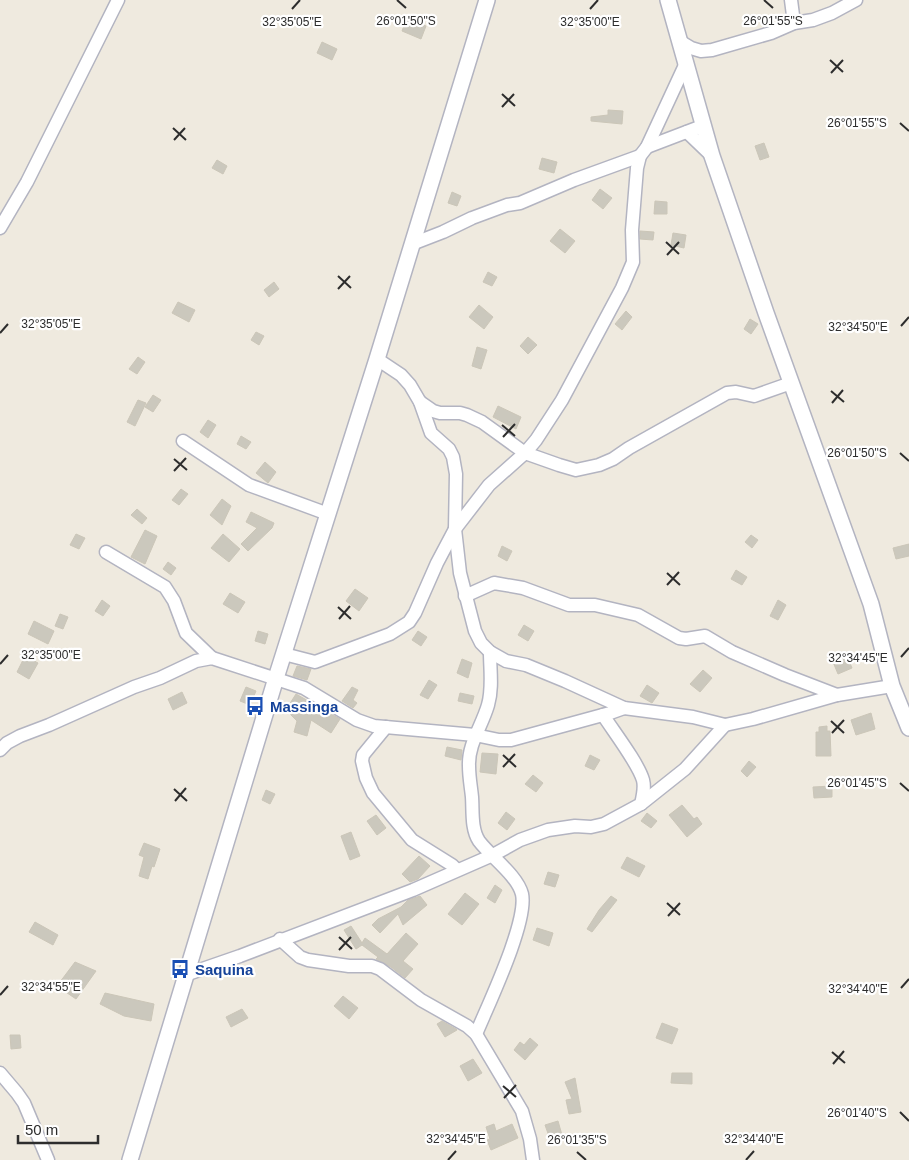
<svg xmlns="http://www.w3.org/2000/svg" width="909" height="1160" viewBox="0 0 909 1160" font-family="Arial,sans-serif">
<rect width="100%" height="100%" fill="#efeadf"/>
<g fill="#cbc8bd" stroke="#cbc6b8">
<polygon points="407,18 426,26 421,39 402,31"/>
<polygon points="322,42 337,49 332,60 317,53"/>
<polygon points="608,110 623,111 622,124 591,121 591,117 608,115"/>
<polygon points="764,143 769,157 760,160 755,146"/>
<polygon points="542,158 557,162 554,173 539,169"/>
<polygon points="217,160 227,166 223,174 212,168"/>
<polygon points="600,189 612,198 603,209 592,200"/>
<polygon points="452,192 461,196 457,206 448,203"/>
<polygon points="655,201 667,202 667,214 654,214"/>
<polygon points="560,229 575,241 565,253 550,241"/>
<polygon points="640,231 654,232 653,240 640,239"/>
<polygon points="673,233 686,235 684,248 671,245"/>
<polygon points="488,272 497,277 492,286 483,282"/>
<polygon points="274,282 279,289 269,297 264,290"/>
<polygon points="178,302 195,310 189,322 172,313"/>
<polygon points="479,305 493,317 484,329 469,317"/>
<polygon points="626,311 632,317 622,330 615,324"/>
<polygon points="750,319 758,324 751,334 744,329"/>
<polygon points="256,332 264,336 259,345 251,340"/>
<polygon points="528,337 537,345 528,354 520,346"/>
<polygon points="477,347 487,350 481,369 472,366"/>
<polygon points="138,357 145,362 137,374 129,369"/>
<polygon points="153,395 161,400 153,412 145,407"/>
<polygon points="138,400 146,403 135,426 127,422"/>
<polygon points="498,406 521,417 516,429 493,417"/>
<polygon points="208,420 216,425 208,438 200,432"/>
<polygon points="241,436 251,442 246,449 237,444"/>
<polygon points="265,462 276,472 268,483 256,473"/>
<polygon points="181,489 188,494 179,505 172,500"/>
<polygon points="222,499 231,506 222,525 210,515"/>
<polygon points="137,509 147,518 142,524 131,515"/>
<polygon points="251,512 274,523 272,528 248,551 241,544 257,528 246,522"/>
<polygon points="145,530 157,536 145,564 131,557"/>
<polygon points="76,534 85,538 79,549 70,545"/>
<polygon points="223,534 240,549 229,562 211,548"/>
<polygon points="751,535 758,540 752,548 745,542"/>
<polygon points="909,544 909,556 896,559 893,548"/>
<polygon points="502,546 512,551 507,561 498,556"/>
<polygon points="168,562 176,568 171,575 163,569"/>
<polygon points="736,570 747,577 742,585 731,579"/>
<polygon points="355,589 368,598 359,611 346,601"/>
<polygon points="230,593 245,602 238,613 223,604"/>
<polygon points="102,600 110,606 103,616 95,611"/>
<polygon points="778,600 786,605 778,620 770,616"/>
<polygon points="60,614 68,617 63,629 55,626"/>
<polygon points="34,621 54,631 48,644 28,634"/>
<polygon points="524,625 534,631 528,641 518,635"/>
<polygon points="258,631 268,634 265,644 255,641"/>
<polygon points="418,631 427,637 421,646 412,640"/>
<polygon points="25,656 38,663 29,679 17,672"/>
<polygon points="847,656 852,668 838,674 833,662"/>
<polygon points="462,659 472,663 468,678 457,673"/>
<polygon points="297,666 311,669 307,680 293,676"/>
<polygon points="703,670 712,678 700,692 690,684"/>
<polygon points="429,680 437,685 428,699 420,695"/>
<polygon points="647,685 659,693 652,703 640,696"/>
<polygon points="246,687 256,691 250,705 240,701"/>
<polygon points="352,687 358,690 353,700 357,703 353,708 342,701"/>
<polygon points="182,692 187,703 173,710 168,699"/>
<polygon points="460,693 474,696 472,704 458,701"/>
<polygon points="296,694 340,719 331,733 311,720 307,736 294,732 297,721 288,712 287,708"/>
<polygon points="871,713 875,729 856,735 851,720"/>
<polygon points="827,726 827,731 830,731 831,756 816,756 816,732 819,732 819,727"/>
<polygon points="447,747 462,750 461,760 445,756"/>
<polygon points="482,753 498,754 496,774 480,772"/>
<polygon points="590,755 600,760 594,770 585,766"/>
<polygon points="749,761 756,767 747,777 741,771"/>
<polygon points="533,775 543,783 536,792 525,784"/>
<polygon points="832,786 832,797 814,798 813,787"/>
<polygon points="266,790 275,794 270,804 262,800"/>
<polygon points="682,805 694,819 697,817 702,824 687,837 669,815"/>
<polygon points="506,812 515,819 507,830 498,823"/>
<polygon points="647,813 657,821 651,828 641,821"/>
<polygon points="376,815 386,828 377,835 367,821"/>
<polygon points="351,832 360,856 350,860 341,836"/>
<polygon points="144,843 160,849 154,867 152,866 148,879 139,876 144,857 139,855"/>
<polygon points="419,856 430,866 418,879 410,882 402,874"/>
<polygon points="627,857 645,866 639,877 621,868"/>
<polygon points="548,872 559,875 555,887 544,884"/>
<polygon points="495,885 502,890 495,903 487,898"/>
<polygon points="465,893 479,904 462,925 448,914"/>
<polygon points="420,896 427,905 403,925 398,914 380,933 372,925 378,919 401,907 408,900"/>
<polygon points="611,896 617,900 592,932 587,929 599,910"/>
<polygon points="35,922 58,935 53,945 29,932"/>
<polygon points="351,926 362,943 365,938 387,954 406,933 418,944 403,961 413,969 405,978 391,967 376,959 378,957 362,945 356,949 344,930"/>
<polygon points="537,928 553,933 549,946 533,940"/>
<polygon points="75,962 96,971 76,999 57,986"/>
<polygon points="105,993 154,1004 151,1021 124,1016 100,1004"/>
<polygon points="343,996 358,1008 349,1019 334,1006"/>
<polygon points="242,1009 248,1018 231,1027 226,1017"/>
<polygon points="442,1021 456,1029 457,1030 445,1037 437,1024"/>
<polygon points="662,1023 678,1029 672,1044 656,1038"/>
<polygon points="10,1035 20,1035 21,1048 11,1049"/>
<polygon points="530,1038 538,1045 525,1060 514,1050 520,1042 524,1045"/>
<polygon points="473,1059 482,1073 468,1081 460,1066"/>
<polygon points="672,1073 692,1073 692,1084 671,1083"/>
<polygon points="575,1078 581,1112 569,1114 566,1100 572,1099 565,1082"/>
<polygon points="558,1121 562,1135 550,1139 545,1125"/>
<polygon points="494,1124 496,1131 512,1124 518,1138 491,1150 487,1140 490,1139 486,1127"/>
</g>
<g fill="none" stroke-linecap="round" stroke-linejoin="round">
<g stroke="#b3b4c1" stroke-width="15">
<g id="minor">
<polyline points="791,0 794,23"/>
<polyline points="681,42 691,48 701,51 712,50 771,33 794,23 813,20 832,13 856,0"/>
<polyline points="687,132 712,156"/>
<polyline points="647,147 702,126"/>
<polyline points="0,228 27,182 118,0"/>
<polyline points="412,244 443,232 472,218 507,205 520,203 574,180 640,156"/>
<polyline points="377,359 401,375 410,385 420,402 431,433 449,449 453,457 456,474 455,529 460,573 475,631 481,643 490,652 506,661 526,665 565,681 624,708 693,717 725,725 753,719 837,695 892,686"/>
<polyline points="420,402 433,411 440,413 460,413 467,415 482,422 525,453 559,465 576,470 599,465 613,459 629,448 727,393 736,392 754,396 791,383"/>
<polyline points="183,441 249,485 328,514"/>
<polyline points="106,552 165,587 174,601 186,633 212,658"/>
<polyline points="465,596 494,583 523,588 569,605 595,605 638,615 679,638 686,639 705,636 732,652 785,675 837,695"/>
<polyline points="284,654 315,662 390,634 409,622 415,613 437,563 455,529 489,485 525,453 536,440 562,400 622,288 633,262 632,230 637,168 640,156 647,147 686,63"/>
<polyline points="386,727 363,755 362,761 366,778 373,793 412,840 452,865 457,870"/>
<polyline points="0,750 7,743 20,736 49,725 134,687 160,678 196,661 212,658 304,688 357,720 374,726 475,735 499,740 511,740 610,713 624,708"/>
<polyline points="641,804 685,769 725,725"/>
<polyline points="280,939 300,957 308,960 349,966 372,966 380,969 421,1000 467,1026 476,1034 522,1111 530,1139 533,1160"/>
<path d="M188,974L240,956L413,890L493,855L520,840L548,830L575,826L591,827L604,824L641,804C643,796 645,788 643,780C638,763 614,732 603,715"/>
<path d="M476,1034C488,1005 528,922 522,894C517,875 491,857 479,841C471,829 473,811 472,797C471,787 469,777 469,766C468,744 482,726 488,705C493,688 490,670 490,652"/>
<polyline points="0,1073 17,1093 24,1103 48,1160"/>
</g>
</g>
<g stroke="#b3b4c1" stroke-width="18">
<g id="tertiary">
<polyline points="668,0 712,156 766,313 871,604 892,686 909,728"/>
<polyline points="130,1160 276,678 377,359 487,0"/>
</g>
</g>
<use href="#minor" stroke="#fff" stroke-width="12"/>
<use href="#tertiary" stroke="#fff" stroke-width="15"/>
</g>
<path fill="none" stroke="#2d2d2d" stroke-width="2" d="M397,0L406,8M764,0L773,8M292,9L300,0M590,9L598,0M830,60L843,72M831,73L843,60M502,94L515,106M502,107L514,94M900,123L909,131M173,128L186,140M174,140L185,128M666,242L679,254M667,255L679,242M338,276L351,288M338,289L350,276M901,326L909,317M0,333L8,324M831,391L844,402M832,403L843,390M502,425L515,436M503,437L515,424M900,453L909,461M174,459L187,470M174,471L186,458M667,573L680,585M667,585L679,572M338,607L351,619M339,619L350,606M901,657L909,648M0,664L8,655M831,721L844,733M832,733L844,720M503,755L516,767M503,767L515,754M900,783L909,791M174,789L187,801M175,801L186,788M667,903L680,915M668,916L680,903M339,937L352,949M339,950L351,937M901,988L909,979M0,995L8,986M832,1052L845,1063M833,1064L844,1051M503,1086L516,1097M504,1098L516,1085M900,1112L909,1121M577,1152L586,1160M448,1160L456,1151M746,1160L754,1151"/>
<defs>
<g id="bus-bare" transform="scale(1.5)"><path d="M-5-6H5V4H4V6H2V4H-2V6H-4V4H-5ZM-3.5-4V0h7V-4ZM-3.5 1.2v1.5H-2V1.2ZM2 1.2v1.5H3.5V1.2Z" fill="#1a4fb4" stroke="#fff" stroke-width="2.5" paint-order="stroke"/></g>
</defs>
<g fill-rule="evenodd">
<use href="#bus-bare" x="255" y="706"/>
<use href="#bus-bare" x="180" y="969"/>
</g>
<g text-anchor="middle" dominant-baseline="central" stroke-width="4.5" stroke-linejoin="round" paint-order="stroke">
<g font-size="15" font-weight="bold" fill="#164399" stroke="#fff" text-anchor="start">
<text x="270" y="706">Massinga</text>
<text x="195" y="969">Saquina</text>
</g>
</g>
<g font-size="12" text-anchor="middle" fill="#2d2d2d" stroke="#fff" stroke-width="4.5" stroke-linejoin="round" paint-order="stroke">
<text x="773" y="25">26°01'55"S</text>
<text x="406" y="25">26°01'50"S</text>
<text x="292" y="26">32°35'05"E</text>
<text x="590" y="26">32°35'00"E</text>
<text x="857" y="127">26°01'55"S</text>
<text x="51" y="328">32°35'05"E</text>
<text x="858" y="331">32°34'50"E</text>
<text x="857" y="457">26°01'50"S</text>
<text x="51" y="659">32°35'00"E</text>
<text x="858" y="662">32°34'45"E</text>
<text x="857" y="787">26°01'45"S</text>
<text x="51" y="991">32°34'55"E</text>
<text x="858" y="993">32°34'40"E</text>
<text x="857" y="1117">26°01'40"S</text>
<text x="456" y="1143">32°34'45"E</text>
<text x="754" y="1143">32°34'40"E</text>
<text x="577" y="1144">26°01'35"S</text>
</g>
<path d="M18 1135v8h80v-8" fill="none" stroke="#2d2d2d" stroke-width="2.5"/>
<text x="25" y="1135" font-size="15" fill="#2d2d2d" stroke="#ffffff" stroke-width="4" paint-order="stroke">50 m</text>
</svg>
